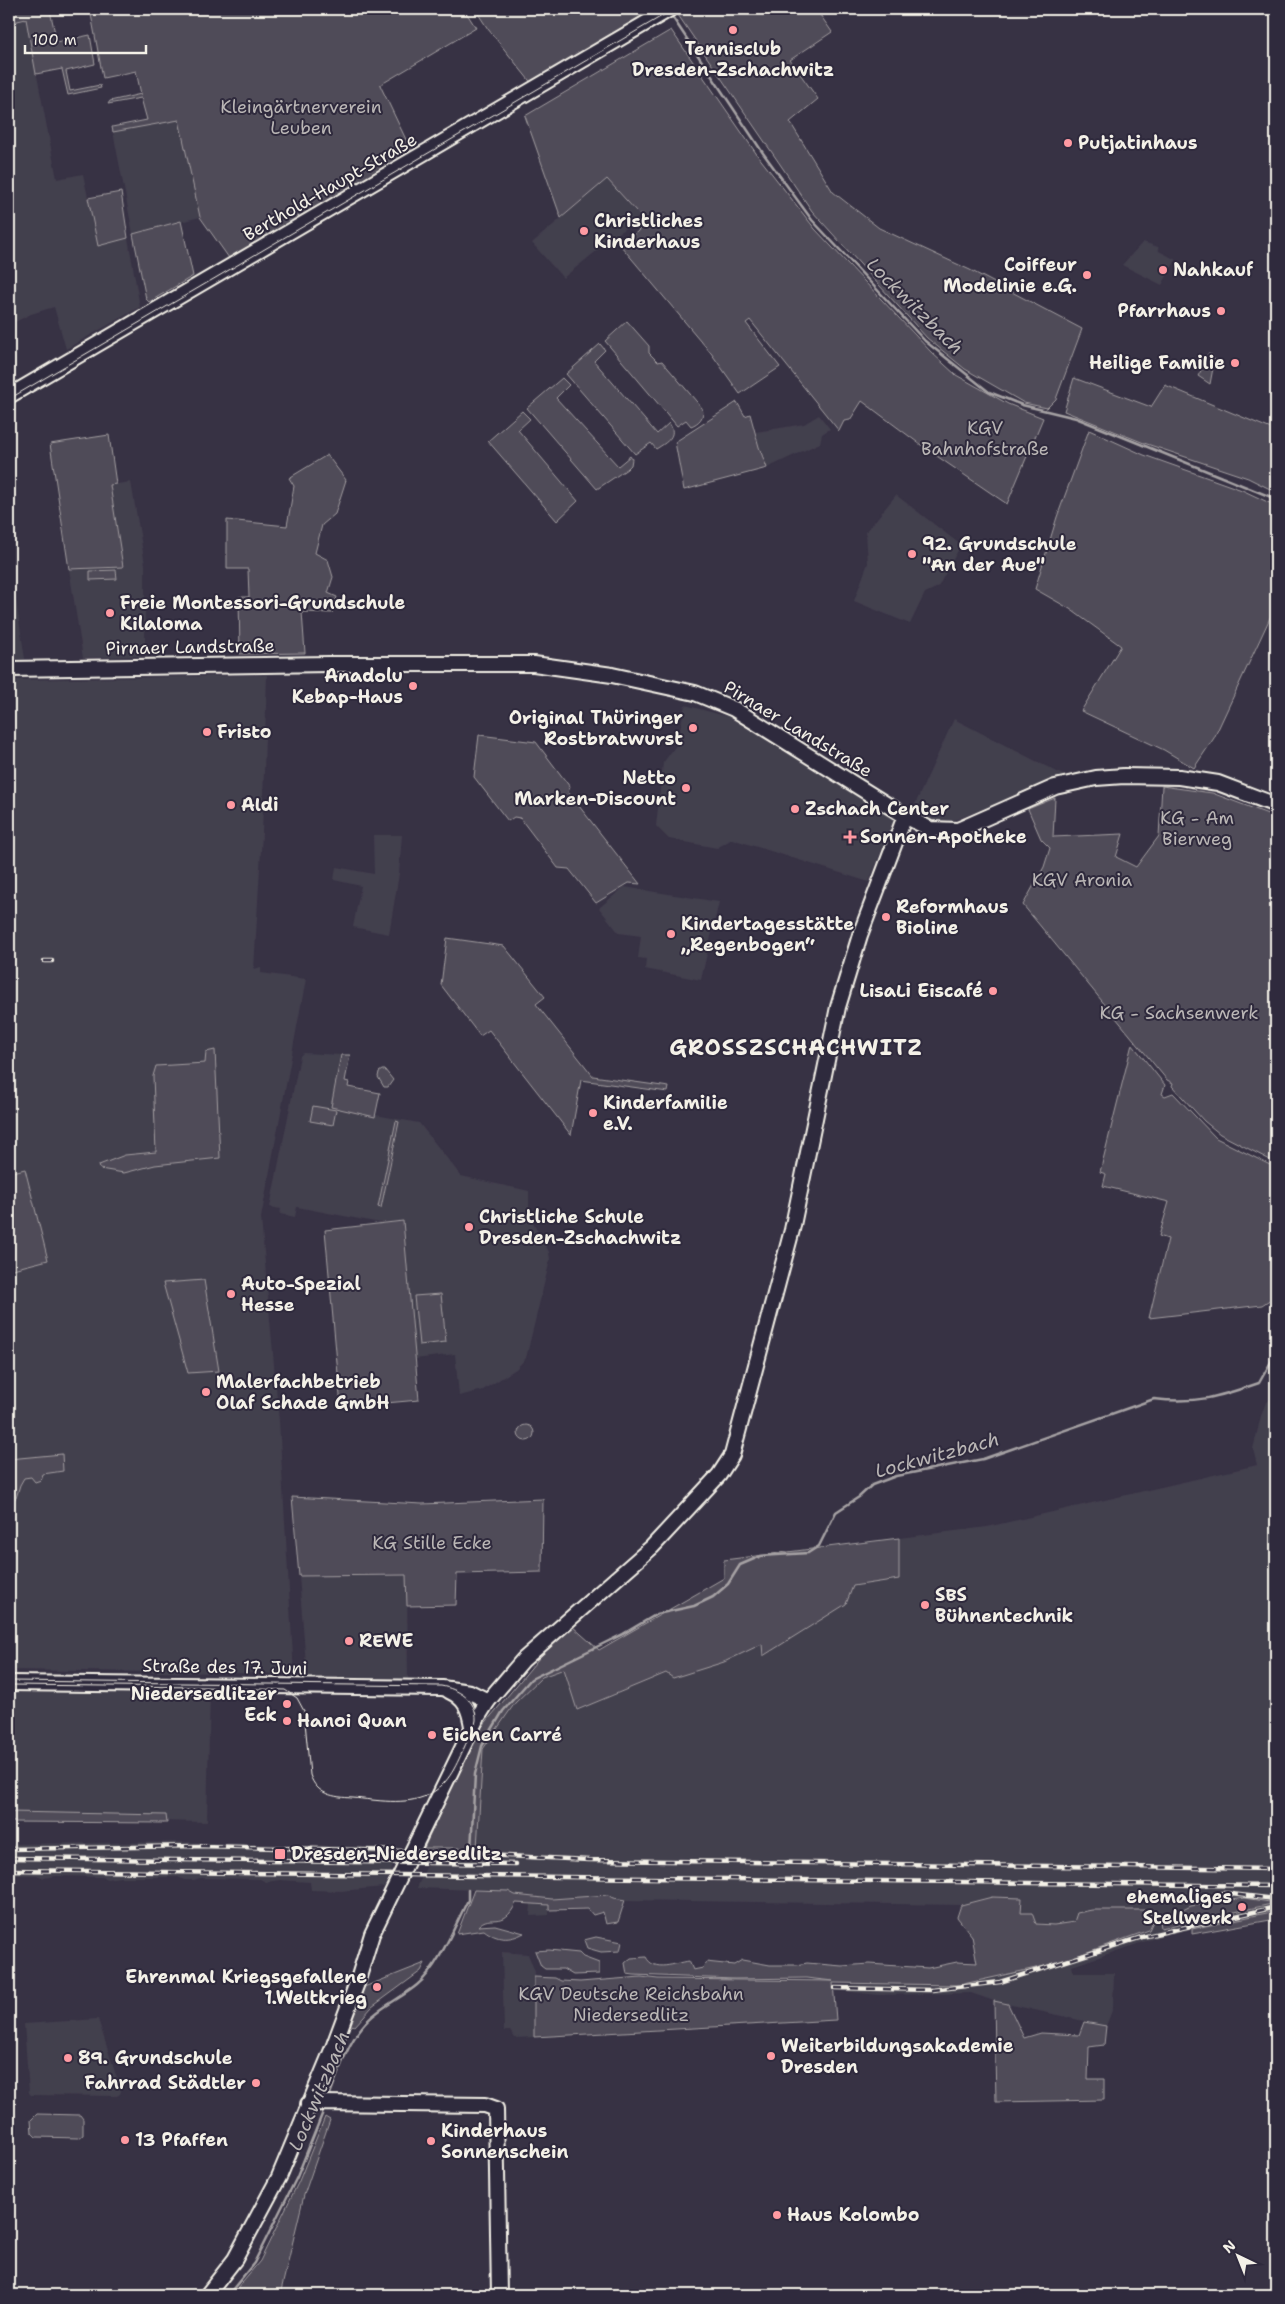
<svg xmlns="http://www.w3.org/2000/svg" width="1285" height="2304" viewBox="0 0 1285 2304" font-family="'Shantell Sans',sans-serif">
<rect width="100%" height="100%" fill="#373244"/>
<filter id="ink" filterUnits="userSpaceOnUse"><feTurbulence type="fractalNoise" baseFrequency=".02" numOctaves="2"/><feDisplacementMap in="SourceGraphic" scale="10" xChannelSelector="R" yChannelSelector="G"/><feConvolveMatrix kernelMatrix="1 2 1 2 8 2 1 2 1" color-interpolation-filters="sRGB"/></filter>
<g filter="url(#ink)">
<g fill="#433f4e">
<polygon points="26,19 57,179 83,174 98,245 128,238 140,307 66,349 54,307 31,314 9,325 9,23"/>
<polygon points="179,119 200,217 133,234 113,132"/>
<polygon points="607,179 640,216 563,278 532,243"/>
<polygon points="1143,242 1158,247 1159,251 1176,260 1162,285 1122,265"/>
<polygon points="819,415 830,429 822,434 820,443 767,468 759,447 756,432 804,424"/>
<polygon points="131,482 145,564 145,656 83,658 69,569 123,567 110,485"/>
<polygon points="896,495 961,545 938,587 925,593 910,624 854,601 868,563 866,532"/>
<polygon points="9,555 25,659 9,659"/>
<polygon points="267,675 262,834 254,969 261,967 261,973 306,979 261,1218 279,1421 294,1674 9,1670 9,680"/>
<polygon points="685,705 729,717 894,819 869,882 732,839 717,848 669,839 656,826 663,763 677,744"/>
<polygon points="954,719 1065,776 945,824 930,822 912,811"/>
<polygon points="373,835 402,835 399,874 389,934 353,927 361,886 334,880 336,867 374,874"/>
<polygon points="624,887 719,902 701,980 645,969 646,959 638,958 641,936 619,933 599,908"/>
<polygon points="303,1053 341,1055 332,1107 419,1123 461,1176 529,1191 529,1216 549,1252 550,1260 526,1358 516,1369 483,1390 459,1396 455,1354 415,1359 403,1221 380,1223 297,1207 295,1217 280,1214 281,1209 270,1207 300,1056"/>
<polygon points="1276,1397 1276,1911 1164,1935 1072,1966 1074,1973 1114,1973 1113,2008 1106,2026 994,2001 971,1993 878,1995 834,1990 834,1986 872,1983 959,1985 1054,1964 1148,1930 1144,1910 1092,1910 1077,1913 1074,1922 1054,1925 1036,1924 1021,1913 1022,1899 992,1897 961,1905 625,1900 613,1898 608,1895 552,1899 515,1895 508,1891 417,1888 434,1849 477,1848 483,1749 515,1703 542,1677 564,1668 577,1710 667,1673 724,1662 762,1643 763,1655 853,1586 899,1579 899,1538 987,1527 1257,1465 1253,1449 1261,1416 1266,1402"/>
<polygon points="407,1575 408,1679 307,1678 299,1576"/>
<polygon points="9,1691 210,1692 207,1822 9,1818"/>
<polygon points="180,1842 401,1848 384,1887 341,1891 311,1890 310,1882 280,1880 266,1882 260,1879 200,1878 194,1880 184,1880 178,1877 120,1877 107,1879 102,1877 56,1876 44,1878 37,1875 9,1875 9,1844"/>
<polygon points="531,1904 549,1905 549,1915 530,1916"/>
<polygon points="502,1952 528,1954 535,1972 534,2037 515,2038 510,2031 504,2031"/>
<polygon points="98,2019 121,2091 120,2094 117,2096 31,2095 29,2093 24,2024"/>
</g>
<g fill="#504b59" stroke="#a29ea0">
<polygon points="9,9 85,9 70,12 50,11 57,42 90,35 95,64 66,71 70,91 100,85 101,88 68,95 62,69 36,74 26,19 9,23"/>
<polygon points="90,9 464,9 476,28 380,85 411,150 408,151 409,153 229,258 200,217 179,120 113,132 112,127 147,120 141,98 108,104 110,101 141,94 136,71 103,78"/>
<polygon points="475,9 659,9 533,85 488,29"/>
<polygon points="683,9 816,9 832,32 790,60 818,99 790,122 833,192 879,228 970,270 1082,329 1056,399 1047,408 1024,403 965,369 927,338 812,211 676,12"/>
<polygon points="671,30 758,156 815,229 932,353 956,375 1008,404 1043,418 1007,504 925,448 862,401 850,420 844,421 839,431 750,320 746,323 780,367 740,394 711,353 621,246 647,223 607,179 561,218 525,116"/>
<polygon points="121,192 128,238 98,246 88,198"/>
<polygon points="181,221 193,276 149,302 146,299 133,234"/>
<path d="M627,321L649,346V353L658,362L662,361L702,408C705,417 699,423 691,426L686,420L677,426L605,341Z"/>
<path d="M600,344L605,350L594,361L657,434L669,423C678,436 667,442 656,449L651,443L635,454L566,374Z"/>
<polygon points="1208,354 1212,355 1214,360 1218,360 1213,368 1210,384 1198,376 1207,360 1205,358"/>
<polygon points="562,378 569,385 556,398 618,466 630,456 632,459 631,465 627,469 597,489 527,408"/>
<polygon points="1074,378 1151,407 1165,385 1276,431 1276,492 1248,478 1144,443 1064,411"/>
<polygon points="737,402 745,416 750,414 759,447 767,468 684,490 675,442"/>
<polygon points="522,411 530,419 518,430 578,501 557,521 488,441"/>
<polygon points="1089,430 1144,455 1242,490 1276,506 1276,605 1214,738 1194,768 1164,750 1081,711 1121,646 1070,609 1035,589 1057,517"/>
<polygon points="109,435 116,484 110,485 123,567 69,569 50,444"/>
<polygon points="327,455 346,480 335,514 322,525 315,553 328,560 333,577 328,593 337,597 332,613 302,612 305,653 240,654 239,597 249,597 248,569 227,569 227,520 287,526 294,486 289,478"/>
<polygon points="116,570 117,579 90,580 90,571"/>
<polygon points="479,735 536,742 570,787 568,792 640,884 629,883 596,903 569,869 558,868 520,818 514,817 508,821 474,777"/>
<polygon points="1162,786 1212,793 1276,817 1276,1163 1220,1134 1204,1121 1172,1086 1173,1083 1167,1080 1023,905 1044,867 1050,848 1041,839 1028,809 1055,798 1053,837 1123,834 1116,857 1136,867 1159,836"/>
<polygon points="447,938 504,946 545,997 536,1004 593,1076 669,1087 668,1092 581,1080 571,1135 489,1030 480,1036 441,985"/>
<polygon points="1132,1044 1165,1085 1162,1094 1165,1096 1173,1093 1216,1138 1276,1168 1276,1290 1274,1297 1262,1305 1149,1318 1168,1239 1159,1236 1169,1202 1103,1186 1106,1174 1100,1172"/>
<polygon points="215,1050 220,1158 155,1165 124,1173 100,1169 99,1165 125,1155 156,1152 153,1076 156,1066 205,1063 206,1052"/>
<polygon points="341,1055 350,1055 345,1081 349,1082 348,1087 380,1093 375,1117 331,1107"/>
<polygon points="382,1070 385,1070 393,1080 388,1087 384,1087 378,1077 379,1072"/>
<polygon points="313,1106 336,1110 333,1125 310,1121"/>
<polygon points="396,1121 399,1122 381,1208 378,1207"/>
<polygon points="25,1169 48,1260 9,1270 9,1173"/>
<polygon points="403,1221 419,1400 341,1407 325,1230"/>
<polygon points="204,1280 219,1371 188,1373 163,1283"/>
<polygon points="441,1294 446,1342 419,1345 414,1296"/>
<circle cx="526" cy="1433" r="8"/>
<polygon points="62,1454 63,1471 43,1474 41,1480 35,1482 31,1477 24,1478 20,1485 16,1498 9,1500 9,1459"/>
<polygon points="292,1497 422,1504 543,1499 542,1572 457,1574 456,1605 407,1606 406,1575 299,1576"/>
<polygon points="899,1538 899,1579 853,1586 846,1604 763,1656 762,1644 724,1662 673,1678 666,1673 577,1710 564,1669 542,1677 515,1703 483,1749 477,1848 424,1848 477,1733 540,1657 572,1626 599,1650 724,1578 724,1560"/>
<polygon points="9,1812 166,1815 167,1823 9,1822"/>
<path d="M474,1890L508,1891L515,1895L552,1899L608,1895L614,1898L625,1900L618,1922L606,1924L603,1912L593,1915L588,1909L549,1910V1905L516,1903C503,1931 491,1912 478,1926L495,1925L524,1933C509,1941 497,1940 484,1930L457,1934Z"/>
<path d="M992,1897L1022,1898L1021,1913H1032L1036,1924L1054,1925L1074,1922L1077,1913L1092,1910H1144L1155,1917L1149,1930L1054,1964L959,1985L833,1983L836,2020L534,2037V1977L555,1978L561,1981L580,1982L641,1977L658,1979L833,1981L806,1978L734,1979L634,1975L627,1974L625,1963L631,1958L646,1957C654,1973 675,1963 689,1961L693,1970L703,1968L706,1962L734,1965L742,1960L770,1965H797L807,1963L842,1966L869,1964L928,1968L957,1962L977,1963L972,1936L957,1917L961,1905Z"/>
<polygon points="1244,1898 1276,1903 1161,1928 1160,1921 1191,1906"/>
<polygon points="1276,1911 1276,1919 1192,1934 1192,1929"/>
<polygon points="596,1937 622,1942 620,1951 601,1952 587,1948 584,1940"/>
<polygon points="549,1950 579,1953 583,1957 599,1963 599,1974 573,1975 563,1969 545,1969 541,1966 535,1951"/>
<polygon points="425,1963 421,1971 372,2007 355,2026 347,2024 364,1987"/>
<polygon points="994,2001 1008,2004 1024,2038 1041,2033 1079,2035 1084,2022 1106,2026 1104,2045 1089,2047 1088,2079 1104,2079 1104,2100 996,2102"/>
<polygon points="37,2114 80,2115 83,2119 83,2135 79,2138 36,2137 32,2133 31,2120"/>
<polygon points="325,2117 330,2120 304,2195 280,2295 231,2295 260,2261 299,2181"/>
</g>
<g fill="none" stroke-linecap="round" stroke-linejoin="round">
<g stroke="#a6a2a4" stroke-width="2.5">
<polyline points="671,15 763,153 812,220 925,341 989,392 1022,405 1076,418 1276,499"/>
<path d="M471,1850L475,1774L482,1746L503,1711L531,1679L623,1634L657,1614L694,1606L713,1597L728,1584L740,1565L761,1556L808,1553L819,1546L836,1512L859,1497L872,1485L896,1476L983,1459L1154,1399C1197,1404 1218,1397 1259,1383L1276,1353"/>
<path d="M328,2099C338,2075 345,2048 362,2027C376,2009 400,1999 417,1985C439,1967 455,1925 468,1900V1890"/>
<polyline points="228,2295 254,2263 297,2177 325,2107"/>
</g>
<g stroke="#f4f1e8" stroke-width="18">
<g id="secondary">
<polyline points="9,396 670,9"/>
<polyline points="9,669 329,664 534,664 612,675 695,693 734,709 905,816 930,829 958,830 1055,787 1096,778 1124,776 1179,777 1218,783 1276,805"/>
<polyline points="9,1683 442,1688 470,1692 488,1701"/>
<path d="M449,1691C466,1699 469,1709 472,1726"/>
<polyline points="308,2104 320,2103 485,2105 496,2109 499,2295"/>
<polyline points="207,2295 235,2259 279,2177 334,2045 357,1983 372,1934 476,1720 488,1701 523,1660 652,1547 719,1475 732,1455 792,1230 838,1007 860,935 905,816"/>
</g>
</g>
<use href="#secondary" stroke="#2f2a3d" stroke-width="14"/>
<g stroke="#f4f1e8" stroke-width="1">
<polyline points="9,399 674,9"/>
<path d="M9,1681L441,1686C458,1689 477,1700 476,1720C475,1729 467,1740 464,1748C455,1768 448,1785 428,1795C405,1806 376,1800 353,1798C333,1797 317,1795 310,1775L304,1711L297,1698L285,1690L204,1687L9,1685"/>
</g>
<g stroke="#f4f1e8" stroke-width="4.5">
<g id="rail">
<polyline points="44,961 52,961"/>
<polyline points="9,1849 200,1846 400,1851 589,1860 1276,1869"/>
<polyline points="9,1858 516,1864"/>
<polyline points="9,1870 1276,1886"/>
<polyline points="1222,1893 1276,1899"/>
<polyline points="835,1988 932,1990 1000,1982 1142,1937 1276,1907"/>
</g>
</g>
<use href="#rail" stroke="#2f2a3d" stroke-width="2.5" stroke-dasharray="8" stroke-linecap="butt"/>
</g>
</g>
<g fill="#ff9aa2" stroke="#2f2a3d" stroke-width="2">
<circle cx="733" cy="30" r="5"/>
<circle cx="1068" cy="143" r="5"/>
<circle cx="584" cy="231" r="5"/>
<circle cx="1163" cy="270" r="5"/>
<circle cx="1087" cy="275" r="5"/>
<circle cx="1221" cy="311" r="5"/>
<circle cx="1235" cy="363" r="5"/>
<circle cx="912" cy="554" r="5"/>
<circle cx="110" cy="613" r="5"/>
<circle cx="413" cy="686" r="5"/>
<circle cx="693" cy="728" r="5"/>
<circle cx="207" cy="732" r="5"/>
<circle cx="686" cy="788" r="5"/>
<circle cx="231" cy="805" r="5"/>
<circle cx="795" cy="809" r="5"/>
<path d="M847.5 829.5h5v5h5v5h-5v5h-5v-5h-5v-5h5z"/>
<circle cx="886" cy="917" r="5"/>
<circle cx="671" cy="934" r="5"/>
<circle cx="993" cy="991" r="5"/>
<circle cx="593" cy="1113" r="5"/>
<circle cx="469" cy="1227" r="5"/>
<circle cx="231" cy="1294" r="5"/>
<circle cx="206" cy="1392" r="5"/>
<circle cx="925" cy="1605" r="5"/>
<circle cx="349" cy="1641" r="5"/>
<circle cx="287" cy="1704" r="5"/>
<circle cx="287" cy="1721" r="5"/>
<circle cx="432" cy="1735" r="5"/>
<rect x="274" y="1848" width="12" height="12" rx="2.5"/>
<circle cx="1242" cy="1907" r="5"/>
<circle cx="377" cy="1987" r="5"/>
<circle cx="771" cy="2056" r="5"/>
<circle cx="68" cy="2058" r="5"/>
<circle cx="256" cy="2083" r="5"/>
<circle cx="125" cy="2140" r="5"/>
<circle cx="431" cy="2141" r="5"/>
<circle cx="777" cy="2215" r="5"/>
</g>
<g text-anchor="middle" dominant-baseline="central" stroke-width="4" stroke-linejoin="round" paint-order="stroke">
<g font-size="18" font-weight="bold" fill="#f4f1e8" stroke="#2f2a3d" text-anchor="start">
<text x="733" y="49" text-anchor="middle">Tennisclub<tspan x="733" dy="21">Dresden-Zschachwitz</tspan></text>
<text x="1078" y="143">Putjatinhaus</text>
<text x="594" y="221">Christliches<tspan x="594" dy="21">Kinderhaus</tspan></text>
<text x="1077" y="265" text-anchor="end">Coiffeur<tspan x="1077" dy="21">Modelinie e.G.</tspan></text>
<text x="1173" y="270">Nahkauf</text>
<text x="1211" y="311" text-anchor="end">Pfarrhaus</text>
<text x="1225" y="363" text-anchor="end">Heilige Familie</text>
<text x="922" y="544">92. Grundschule<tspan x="922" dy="21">"An der Aue"</tspan></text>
<text x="120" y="603">Freie Montessori-Grundschule<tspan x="120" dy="21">Kilaloma</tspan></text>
<text x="403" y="676" text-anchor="end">Anadolu<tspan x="403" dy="21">Kebap-Haus</tspan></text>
<text x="683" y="718" text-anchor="end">Original Thüringer<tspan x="683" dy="21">Rostbratwurst</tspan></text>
<text x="217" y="732">Fristo</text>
<text x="676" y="778" text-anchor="end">Netto<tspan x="676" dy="21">Marken-Discount</tspan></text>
<text x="241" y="805">Aldi</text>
<text x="805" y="809">Zschach Center</text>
<text x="860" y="837">Sonnen-Apotheke</text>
<text x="896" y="907">Reformhaus<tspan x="896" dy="21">Bioline</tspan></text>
<text x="681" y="924">Kindertagesstätte<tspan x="681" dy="21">„Regenbogen“</tspan></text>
<text x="983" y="991" text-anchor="end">LisaLi Eiscafé</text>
<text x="603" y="1103">Kinderfamilie<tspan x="603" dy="21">e.V.</tspan></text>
<text x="479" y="1217">Christliche Schule<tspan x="479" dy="21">Dresden-Zschachwitz</tspan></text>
<text x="241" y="1284">Auto-Spezial<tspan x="241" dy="21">Hesse</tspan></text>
<text x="216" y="1382">Malerfachbetrieb<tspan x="216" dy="21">Olaf Schade GmbH</tspan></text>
<text x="935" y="1595">SBS<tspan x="935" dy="21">Bühnentechnik</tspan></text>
<text x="359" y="1641">REWE</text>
<text x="277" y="1694" text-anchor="end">Niedersedlitzer<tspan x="277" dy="21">Eck</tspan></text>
<text x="297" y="1721">Hanoi Quan</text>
<text x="442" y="1735">Eichen Carré</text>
<text x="291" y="1854">Dresden-Niedersedlitz</text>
<text x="1232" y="1897" text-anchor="end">ehemaliges<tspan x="1232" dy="21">Stellwerk</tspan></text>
<text x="367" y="1977" text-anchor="end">Ehrenmal Kriegsgefallene<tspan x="367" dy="21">1.Weltkrieg</tspan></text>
<text x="781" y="2046">Weiterbildungsakademie<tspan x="781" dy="21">Dresden</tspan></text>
<text x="78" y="2058">89. Grundschule</text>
<text x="246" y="2083" text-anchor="end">Fahrrad Städtler</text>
<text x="441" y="2131">Kinderhaus<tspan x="441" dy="21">Sonnenschein</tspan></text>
<text x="135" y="2140">13 Pfaffen</text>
<text x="787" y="2215">Haus Kolombo</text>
</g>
<g font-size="18" fill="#bbb7b6" stroke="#2f2a3d">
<text x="301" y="107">Kleingärtnerverein<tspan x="301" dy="21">Leuben</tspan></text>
<text x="985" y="428">KGV<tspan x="985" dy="21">Bahnhofstraße</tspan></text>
<text x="1197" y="818">KG - Am<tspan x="1197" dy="21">Bierweg</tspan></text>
<text x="1082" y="880">KGV Aronia</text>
<text x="1179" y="1013">KG - Sachsenwerk</text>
<text x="432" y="1543">KG Stille Ecke</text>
<text x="631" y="1994">KGV Deutsche Reichsbahn<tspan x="631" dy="21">Niedersedlitz</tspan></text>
</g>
<g font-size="18" fill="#f4f1e8" stroke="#2f2a3d">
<text transform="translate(330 187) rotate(-30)">Berthold-Haupt-Straße</text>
<text transform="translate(190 647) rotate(-1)">Pirnaer Landstraße</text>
<text transform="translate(798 729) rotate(31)">Pirnaer Landstraße</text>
<text transform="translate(225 1667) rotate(1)">Straße des 17. Juni</text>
</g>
<g font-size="19" font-style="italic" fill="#bab6b5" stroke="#2f2a3d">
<text transform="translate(915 306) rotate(45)">Lockwitzbach</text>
<text transform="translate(937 1455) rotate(-15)">Lockwitzbach</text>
<text transform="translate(319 2091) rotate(-67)">Lockwitzbach</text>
</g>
<g font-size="22" font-weight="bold" letter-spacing="1" fill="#f4f1e8" stroke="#2f2a3d">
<text x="796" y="1047">GROSSZSCHACHWITZ</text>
</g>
</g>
<rect width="1285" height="2304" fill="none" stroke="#2f2a3d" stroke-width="30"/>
<rect x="15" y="15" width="1255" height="2274" fill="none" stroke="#f4f1e8" stroke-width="2" filter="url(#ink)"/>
<g transform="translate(1238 2256) rotate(317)" stroke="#2f2a3d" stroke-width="4" paint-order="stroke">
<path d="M0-4L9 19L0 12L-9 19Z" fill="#f4f1e8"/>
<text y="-8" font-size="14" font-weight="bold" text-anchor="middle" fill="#f4f1e8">N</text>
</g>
<path d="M25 45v8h121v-8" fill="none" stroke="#f4f1e8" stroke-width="2.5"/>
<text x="32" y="45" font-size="15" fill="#f4f1e8" stroke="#2f2a3d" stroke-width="4" paint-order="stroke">100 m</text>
</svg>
